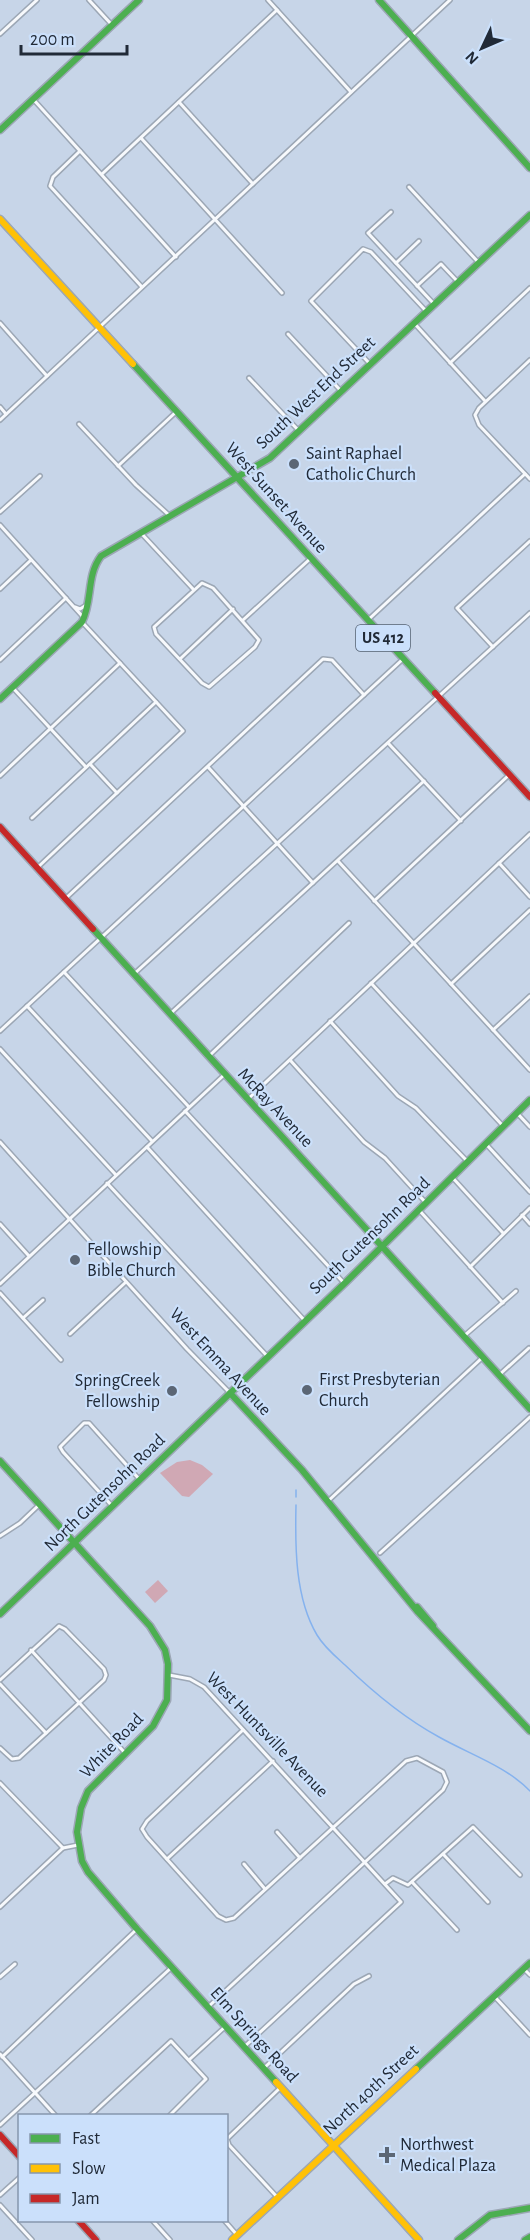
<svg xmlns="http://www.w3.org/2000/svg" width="530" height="2240" viewBox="0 0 530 2240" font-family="'Alegreya Sans',sans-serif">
<rect width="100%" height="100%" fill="#c7d5e8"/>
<g fill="#d0a8b4">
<polygon points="190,1460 202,1465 213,1474 189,1497 182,1496 160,1473 177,1462"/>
<polygon points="158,1580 168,1591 155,1603 145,1592"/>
</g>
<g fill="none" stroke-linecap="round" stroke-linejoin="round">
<g stroke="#85b2ee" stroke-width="1.5">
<polyline points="296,1497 296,1490"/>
<path d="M296,1505C295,1547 295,1598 317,1635C324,1647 335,1656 345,1665C374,1693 404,1718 439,1737C469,1754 506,1766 530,1791"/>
</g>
<g stroke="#9ca7b5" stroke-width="6">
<g id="street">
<polyline points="89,0 112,25"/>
<polyline points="268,0 351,92"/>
<polyline points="0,34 37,0"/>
<polyline points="33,99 176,257"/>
<polyline points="179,102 253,184"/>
<polyline points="141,138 282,293"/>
<polyline points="80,151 53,177 50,186 142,287"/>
<polyline points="102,174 277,10"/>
<polyline points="409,187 479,263"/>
<polyline points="391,212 368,233 434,304"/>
<polyline points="396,263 419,241"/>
<polyline points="417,286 441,264 458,282"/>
<polyline points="0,323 47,376"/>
<polyline points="414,323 485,401"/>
<polyline points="288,334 341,391"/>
<polyline points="530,360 479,408 475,415 479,425 530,479"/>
<polyline points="450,363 530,288"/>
<polyline points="370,364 311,301 363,249 371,252 426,311"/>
<polyline points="249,378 299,431"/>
<polyline points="0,407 6,414"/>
<polyline points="0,420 450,0"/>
<polyline points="79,424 136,485 170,516"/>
<polyline points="118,466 176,412"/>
<polyline points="0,512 40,476"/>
<polyline points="0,525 83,617"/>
<polyline points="141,533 193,589"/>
<polygon points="202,583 213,588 259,640 255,647 209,687 202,683 156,634 154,627"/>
<polyline points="0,589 31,560"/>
<polyline points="75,607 80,609 88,604"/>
<polyline points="369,619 525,474"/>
<polyline points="243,620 311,558"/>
<polyline points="493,647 457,608 530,541"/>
<polyline points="180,659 233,609"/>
<polyline points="0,660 66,598"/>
<polyline points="13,688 86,767"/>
<polyline points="389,744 461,821"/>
<polyline points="90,764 117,793"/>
<polyline points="208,767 313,883"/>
<polyline points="0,776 120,663"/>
<polyline points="32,818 156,702"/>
<polyline points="338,861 530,1070"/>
<polyline points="499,863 530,897"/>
<polyline points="37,868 183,731 82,622"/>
<polyline points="65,899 323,659 332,660 364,695"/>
<polyline points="374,901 509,775"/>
<polyline points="64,972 189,1107"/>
<polyline points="134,974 530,613"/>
<polyline points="371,983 503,1126"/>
<polyline points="451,984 530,910"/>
<polyline points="27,1006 152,1141"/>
<polyline points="170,1014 424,781"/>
<polyline points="330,1021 398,1096 416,1108 468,1162"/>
<polyline points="493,1030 530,996"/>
<polyline points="0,1031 403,659"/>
<polyline points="0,1049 116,1175"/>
<polyline points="208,1057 349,923"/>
<polyline points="290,1060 364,1142 385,1158 426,1203"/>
<polyline points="247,1100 530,834"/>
<polyline points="185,1111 344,1283"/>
<polyline points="517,1113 530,1127"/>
<polyline points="0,1142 187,1349 230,1393"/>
<polyline points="486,1144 530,1192"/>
<polyline points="147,1147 305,1321"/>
<polyline points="452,1177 503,1233"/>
<polyline points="107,1183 268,1357"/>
<polyline points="419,1210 503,1303"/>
<polyline points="522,1215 530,1224"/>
<polyline points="0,1224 29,1256"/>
<polyline points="470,1267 530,1208"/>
<polyline points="0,1284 224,1075"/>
<polyline points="0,1293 61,1360"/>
<polyline points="23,1318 43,1300"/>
<polyline points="70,1334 126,1282"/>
<polyline points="464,1336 516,1291"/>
<polyline points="499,1375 529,1348"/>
<polyline points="327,1502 483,1357"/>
<polyline points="113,1507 63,1452 60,1447 84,1423 89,1423 140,1480"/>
<polyline points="0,1536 20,1523 40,1504"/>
<polyline points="380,1553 530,1417"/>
<polyline points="31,1650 125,1753"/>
<polyline points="169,1675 190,1679 204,1687 401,1902 244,2047"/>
<polyline points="0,1680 59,1626 65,1629 104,1669 106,1675 104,1680 19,1758 12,1759 0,1748"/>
<polyline points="0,1684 46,1733"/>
<polyline points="0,1783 63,1848"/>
<polyline points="277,1832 300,1858"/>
<polyline points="443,1854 488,1902"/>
<polyline points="167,1859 273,1761"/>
<polyline points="244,1864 265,1889"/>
<polyline points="412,1882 457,1930"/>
<polyline points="385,1884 393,1878 408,1885 473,1827 520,1875"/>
<polyline points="0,1907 63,1848 78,1845"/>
<polyline points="524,1969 530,1975"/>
<polyline points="0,1977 15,1964"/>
<polyline points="494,1996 530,2035"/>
<polyline points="208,2007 443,1790 447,1782 443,1772 417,1758 406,1761 234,1918 226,1920 218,1916 147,1837 142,1829 147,1821 243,1730"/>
<polyline points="0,2054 56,2116"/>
<polyline points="2,2057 137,1929"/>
<polyline points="190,2059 226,2026"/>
<polyline points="264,2068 354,1984 369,1976"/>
<polyline points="90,2116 171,2041 206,2079 169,2116"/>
<polyline points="0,2125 172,1967"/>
<polyline points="0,2195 20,2177"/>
<polyline points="278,2198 229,2145 227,2139 281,2087"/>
<polyline points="0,2205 32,2240"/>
<polyline points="152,2220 170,2240"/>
<polyline points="224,2220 237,2235"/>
</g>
</g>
<g stroke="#9ca7b5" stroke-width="9">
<g id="fast">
<polyline points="379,0 530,168"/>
<polyline points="0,130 139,0"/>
<polyline points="133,364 435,693"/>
<path d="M0,699L82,622C93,600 86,576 101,556L270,458L530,215"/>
<polyline points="93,929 530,1409"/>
<polyline points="230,1393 302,1470 418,1612 530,1731"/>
<polyline points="0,1461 150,1626 165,1650 168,1664 167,1700 153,1726 88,1791 81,1808 77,1832 82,1861 88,1872 137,1929 276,2082"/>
<polyline points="417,1607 433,1626"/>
<polyline points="0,1614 346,1282 530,1100"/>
<polyline points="416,2069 530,1963"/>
<polyline points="458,2240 490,2215 530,2208"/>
<polyline points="525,2240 530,2237"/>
</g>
</g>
<g stroke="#9ca7b5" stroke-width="9">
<g id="slow">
<polyline points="0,219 133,364"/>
<polyline points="276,2082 419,2240"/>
<polyline points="232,2240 416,2069"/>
</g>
</g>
<g stroke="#9ca7b5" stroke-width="9">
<g id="jam">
<polyline points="435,693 530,797"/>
<polyline points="0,827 93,929"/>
<polyline points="0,2135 20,2157"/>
<polyline points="78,2220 96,2240"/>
</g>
</g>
<use href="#street" stroke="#f7f9fc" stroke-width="3"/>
<use href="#fast" stroke="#4caf50" stroke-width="6"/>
<use href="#slow" stroke="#ffc107" stroke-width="6"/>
<use href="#jam" stroke="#c62828" stroke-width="6"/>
</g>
<g fill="#5b6675" stroke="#cbe0fb" stroke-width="2">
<circle cx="294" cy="464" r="6"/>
<circle cx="75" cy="1260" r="6"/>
<circle cx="307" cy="1390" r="6"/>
<circle cx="172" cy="1391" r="6"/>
<path d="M384 2146h6v6h6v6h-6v6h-6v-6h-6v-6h6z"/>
</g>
<g text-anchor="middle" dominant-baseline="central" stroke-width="4.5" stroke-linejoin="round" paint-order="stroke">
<rect fill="#cbe0fb" stroke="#546172" stroke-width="1.5" x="356" y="625" width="54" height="26" rx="4.5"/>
<g font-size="16" font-weight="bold" fill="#212a37">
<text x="383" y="638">US 412</text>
</g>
<g font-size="18" fill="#212a37" stroke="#cbe0fb">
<text transform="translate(316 393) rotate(-43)">South West End Street</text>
<text transform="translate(276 498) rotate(48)">West Sunset Avenue</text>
<text transform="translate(275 1108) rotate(47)">McRay Avenue</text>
<text transform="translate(370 1236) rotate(-44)">South Gutensohn Road</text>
<text transform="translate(220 1362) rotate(47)">West Emma Avenue</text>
<text transform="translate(105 1493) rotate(-44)">North Gutensohn Road</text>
<text transform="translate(267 1735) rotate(46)">West Huntsville Avenue</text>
<text transform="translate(112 1746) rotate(-46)">White Road</text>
<text transform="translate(254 2035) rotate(48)">Elm Springs Road</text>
<text transform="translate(371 2090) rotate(-43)">North 40th Street</text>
</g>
<g font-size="18" fill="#212a37" stroke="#cbe0fb" text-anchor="start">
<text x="306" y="454">Saint Raphael<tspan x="306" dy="21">Catholic Church</tspan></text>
<text x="87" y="1250">Fellowship<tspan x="87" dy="21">Bible Church</tspan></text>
<text x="319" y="1380">First Presbyterian<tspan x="319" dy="21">Church</tspan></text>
<text x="160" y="1381" text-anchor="end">SpringCreek<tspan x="160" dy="21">Fellowship</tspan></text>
<text x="400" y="2145">Northwest<tspan x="400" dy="21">Medical Plaza</tspan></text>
</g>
</g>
<rect x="18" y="2114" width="210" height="108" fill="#cbe0fb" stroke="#8797ad" stroke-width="1.5"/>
<rect x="30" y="2134" width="30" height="9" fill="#4caf50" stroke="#8797ad" stroke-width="1.5"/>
<text x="72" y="2144" font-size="18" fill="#212a37">Fast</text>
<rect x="30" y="2164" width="30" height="9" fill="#ffc107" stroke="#8797ad" stroke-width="1.5"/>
<text x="72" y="2174" font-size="18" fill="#212a37">Slow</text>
<rect x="30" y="2194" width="30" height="9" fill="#c62828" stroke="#8797ad" stroke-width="1.5"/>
<text x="72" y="2204" font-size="18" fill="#212a37">Jam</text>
<g transform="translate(482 48) rotate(226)" stroke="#cbe0fb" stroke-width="4.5" paint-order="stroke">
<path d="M0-4.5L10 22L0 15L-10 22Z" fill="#212a37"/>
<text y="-9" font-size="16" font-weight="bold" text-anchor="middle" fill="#212a37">N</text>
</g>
<path d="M21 45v9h106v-9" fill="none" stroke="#212a37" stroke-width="3"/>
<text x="30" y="45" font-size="18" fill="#212a37" stroke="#cbe0fb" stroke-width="4.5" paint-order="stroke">200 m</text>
</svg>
